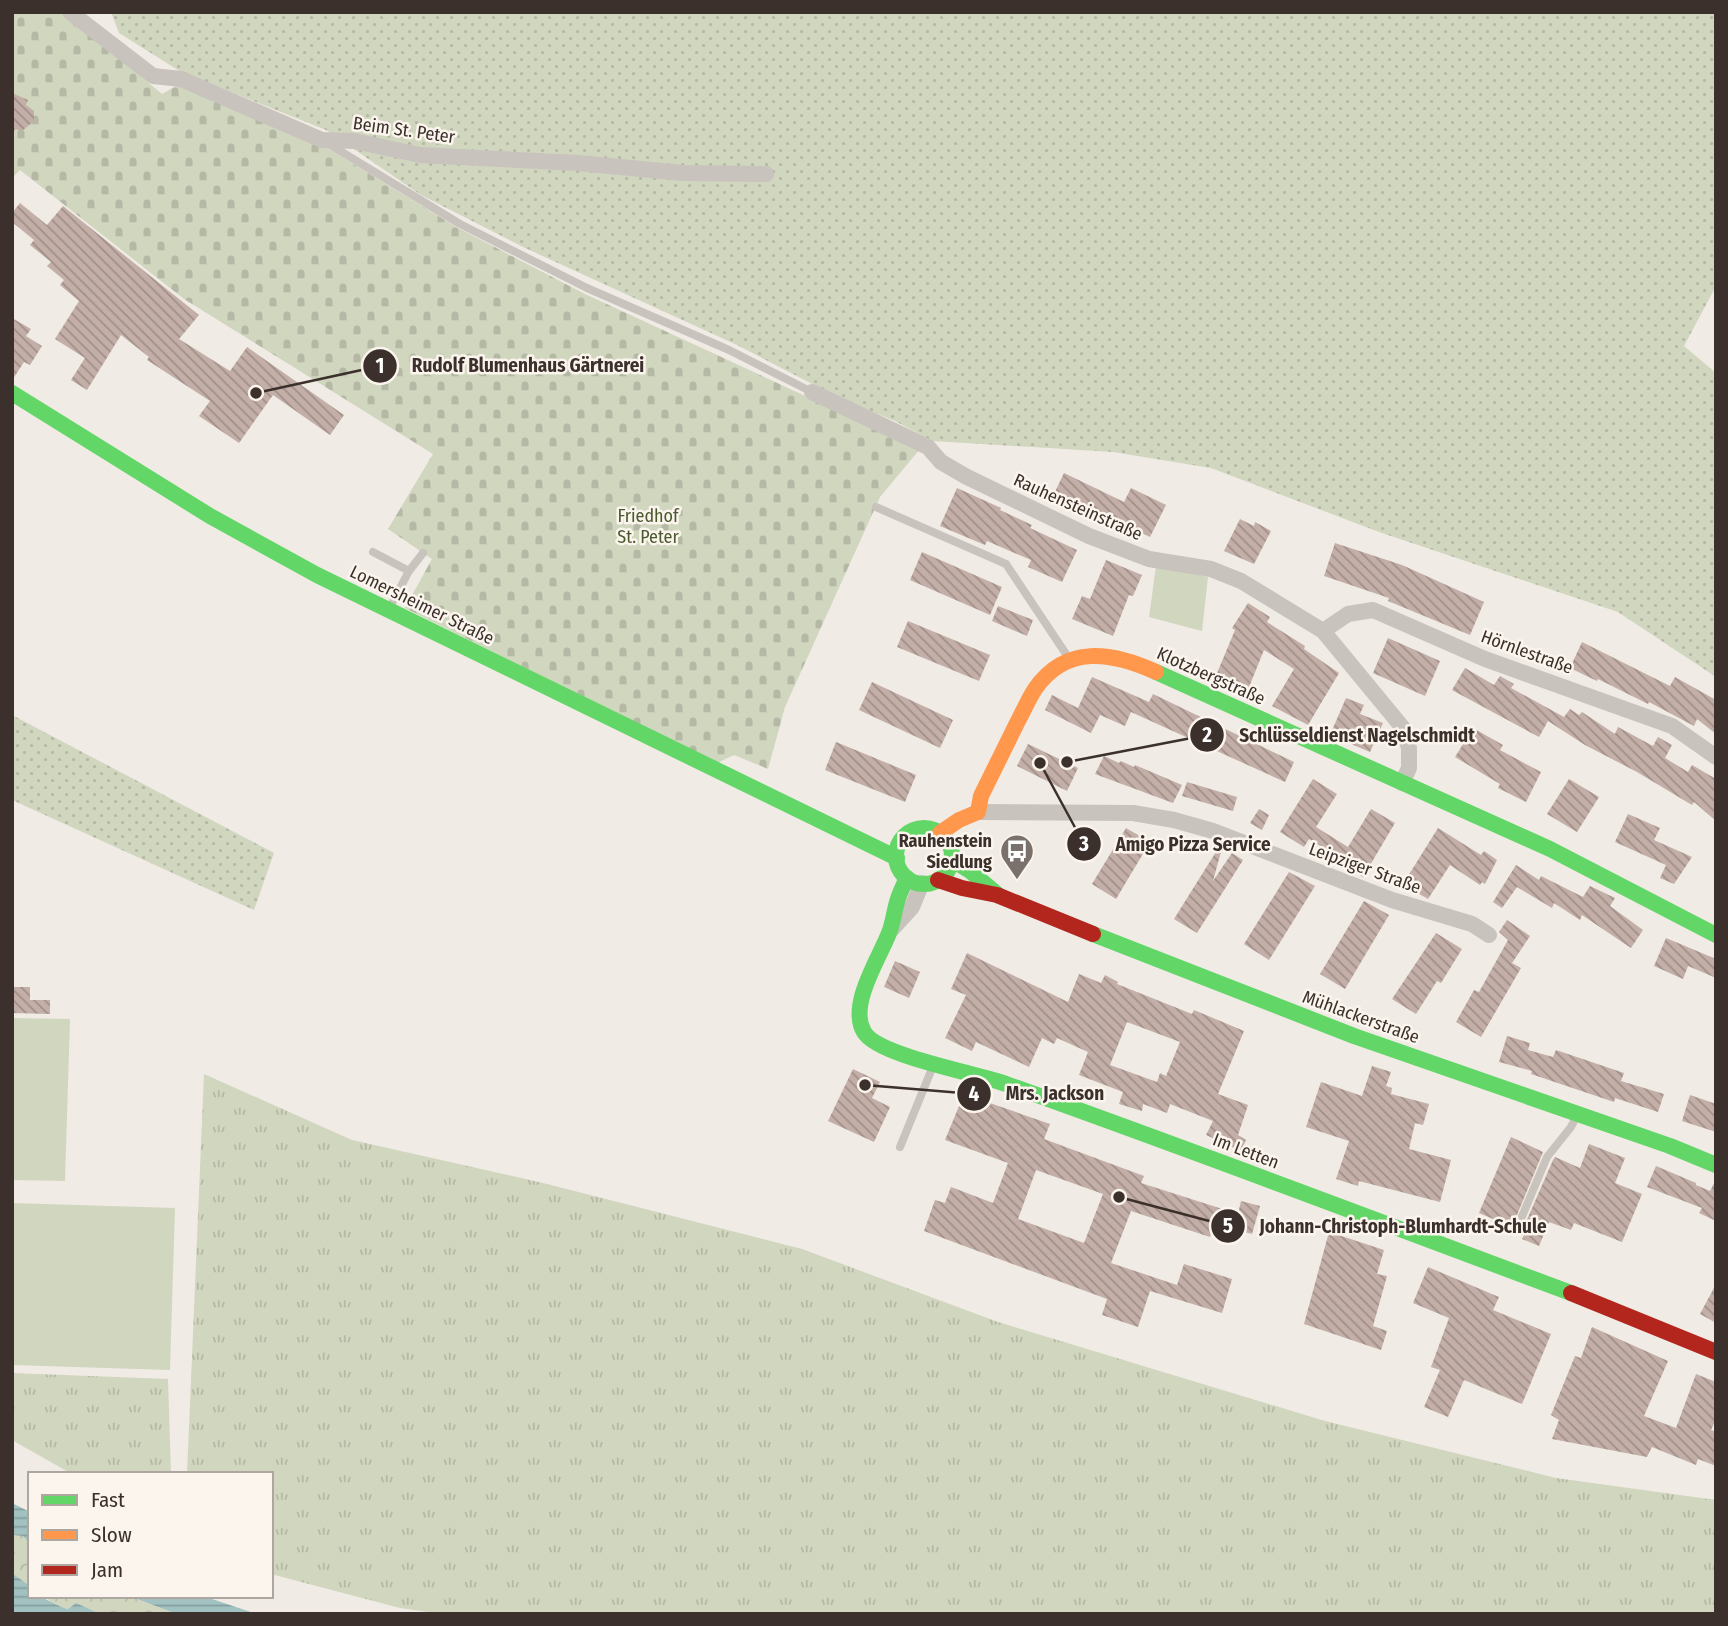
<svg xmlns="http://www.w3.org/2000/svg" width="1728" height="1626" viewBox="0 0 1728 1626" font-family="'Fira Sans Condensed',sans-serif">
<defs>
<pattern id="grass-tufts" width="24" height="20" patternUnits="userSpaceOnUse" patternTransform="scale(1.75)"><rect width="24" height="20" fill="#d1d6bf"/><path d="M3 7l-1-3M5 7V3M7 7l1-3M15 17l-1-3M17 17v-4M19 17l1-3" fill="none" stroke="#b4b8a4"/></pattern>
<pattern id="forest-crowns" width="20" height="18" patternUnits="userSpaceOnUse" patternTransform="scale(1.75)"><rect width="20" height="18" fill="#d1d6bf"/><path d="M2 6a3 3 0 1 1 6 0M12 15a3 3 0 1 1 6 0" fill="none" stroke="#b4b8a4"/></pattern>
<pattern id="cemetery-stones" width="16" height="16" patternUnits="userSpaceOnUse" patternTransform="scale(1.75)"><rect width="16" height="16" fill="#d1d6bf"/><path d="M2 7V4a2 2 0 0 1 4 0v3zM10 15v-3a2 2 0 0 1 4 0v3z" fill="#b4b8a4"/></pattern>
<pattern id="garden-dots" width="8" height="8" patternUnits="userSpaceOnUse" patternTransform="scale(1.75)"><rect width="8" height="8" fill="#d1d6bf"/><path d="M2 2h.1M6 6h.1" fill="none" stroke="#b4b8a4" stroke-width="1.8" stroke-linecap="round"/></pattern>
<pattern id="water-rules" width="6" height="5" patternUnits="userSpaceOnUse" patternTransform="scale(1.75)"><rect width="6" height="5" fill="#a1c2c1"/><path d="M0 2.5h6" fill="none" stroke="#849e9d"/></pattern>
<pattern id="building-back-hatch" width="6" height="6" patternUnits="userSpaceOnUse" patternTransform="scale(1.75)"><rect width="6" height="6" fill="#c3afa7"/><path d="M-1 5l2 2M0 0l6 6M5-1l2 2" fill="none" stroke="#a08f88"/></pattern>
</defs>
<rect width="100%" height="100%" fill="#f0ebe5"/>
<g fill="url(#grass-tufts)">
<polygon points="204,1074 352,1140 543,1183 802,1249 998,1322 1325,1421 1556,1478 1716,1500 1716,1614 442,1614 400,1608 271,1574 271,1474 187,1474"/>
<polygon points="12,1373 168,1379 171,1474 72,1474 19,1444 12,1440"/>
</g>
<g fill="url(#forest-crowns)">
<polygon points="14,1534 23,1536 30,1544 30,1586 12,1573"/>
<polygon points="44,1596 129,1596 177,1614 100,1614 76,1604 68,1609 56,1606"/>
</g>
<polygon fill="url(#cemetery-stones)" points="12,12 63,12 162,94 181,83 319,143 458,228 585,294 920,449 880,497 785,707 768,769 734,755 717,763 405,608 432,559 388,529 433,454 184,299 20,170 12,178"/>
<g fill="#d1d6bf">
<polygon points="1156,566 1208,577 1202,631 1149,617"/>
<polygon points="12,1018 70,1019 65,1181 12,1180"/>
<polygon points="12,1203 175,1208 170,1370 12,1365"/>
</g>
<g fill="url(#garden-dots)">
<polygon points="111,12 1716,12 1716,286 1684,346 1716,373 1716,677 1618,612 1379,532 1211,468 1113,452 933,441 895,421 845,401 737,345 523,247 421,195 326,130 181,72 119,33"/>
<polygon points="12,715 274,853 254,910 12,800"/>
</g>
<g fill="url(#water-rules)">
<polygon points="12,1503 30,1512 30,1544 23,1536 14,1535 12,1537"/>
<path d="M12,1573L30,1586V1596C47,1596 52,1605 68,1609L76,1603L100,1614H12Z"/>
<polygon points="129,1596 203,1596 257,1614 177,1614"/>
</g>
<g fill="url(#building-back-hatch)" fill-rule="evenodd">
<polygon points="12,93 28,100 26,105 34,111 34,121 22,131 15,129 12,136"/>
<polygon points="20,203 47,225 63,206 199,315 179,339 230,371 247,347 344,415 330,435 273,395 239,443 199,416 210,401 147,360 149,357 121,335 87,390 71,380 85,358 55,339 79,301 60,285 64,280 47,266 51,262 30,245 34,240 12,222 12,213"/>
<polygon points="12,318 31,329 26,336 42,346 30,365 24,362 13,379"/>
<polygon points="1064,473 1124,502 1131,488 1166,505 1150,537 1098,512 1095,518 1052,498"/>
<polygon points="957,488 1001,508 1000,510 1032,525 1030,528 1077,550 1062,582 1028,567 1031,560 987,541 985,545 940,526"/>
<polygon points="1240,519 1254,526 1255,522 1271,531 1254,564 1224,551"/>
<polygon points="1335,543 1402,565 1484,602 1470,635 1388,601 1389,598 1324,576"/>
<polygon points="922,552 1002,587 990,615 910,580"/>
<polygon points="1106,560 1142,575 1133,596 1129,595 1113,636 1072,619 1082,596 1090,599"/>
<polygon points="1248,603 1270,617 1267,622 1305,646 1304,649 1339,673 1308,725 1272,706 1294,669 1264,650 1247,692 1215,678 1235,630 1232,628"/>
<polygon points="998,606 1033,620 1027,636 992,621"/>
<polygon points="908,621 990,655 979,681 897,647"/>
<polygon points="1388,638 1440,661 1425,696 1373,673"/>
<polygon points="1582,642 1670,686 1675,677 1716,700 1716,734 1697,719 1694,726 1649,702 1648,704 1598,679 1597,681 1570,668"/>
<polygon points="1465,668 1494,685 1500,676 1514,684 1511,688 1564,717 1570,709 1579,715 1582,712 1615,734 1618,727 1653,746 1658,737 1672,745 1665,758 1688,772 1692,765 1716,779 1716,821 1694,802 1692,805 1637,772 1585,745 1548,721 1539,737 1452,690"/>
<polygon points="1092,677 1149,702 1153,694 1294,762 1285,782 1131,712 1125,726 1100,715 1091,733 1045,710 1052,695 1078,708"/>
<polygon points="872,682 953,720 940,748 859,710"/>
<polygon points="1346,698 1364,705 1360,714 1383,723 1370,752 1330,735"/>
<polygon points="1473,728 1503,745 1500,750 1541,772 1526,802 1498,788 1500,784 1455,757"/>
<polygon points="836,742 916,775 905,802 825,770"/>
<polygon points="1028,744 1078,768 1067,791 1017,766"/>
<polygon points="1104,756 1119,763 1121,761 1134,767 1135,765 1182,785 1173,803 1095,774"/>
<polygon points="1313,779 1337,794 1316,827 1348,847 1371,809 1395,823 1363,877 1339,863 1342,859 1309,839 1304,847 1280,832"/>
<polygon points="1569,779 1599,797 1577,832 1547,814"/>
<polygon points="1187,782 1237,797 1233,811 1182,796"/>
<polygon points="1259,809 1269,815 1262,830 1250,823"/>
<polygon points="1628,814 1660,828 1654,840 1692,857 1674,884 1660,878 1666,865 1615,842"/>
<polygon points="1126,828 1150,842 1116,899 1092,884"/>
<polygon points="1438,828 1481,855 1484,851 1497,860 1485,884 1482,882 1480,885 1450,865 1428,899 1403,884"/>
<polygon points="1219,847 1222,848 1213,881 1232,853 1243,860 1197,933 1174,919"/>
<polygon points="1516,865 1539,880 1541,876 1583,897 1590,886 1615,898 1610,906 1643,930 1631,948 1582,915 1580,920 1554,903 1552,908 1517,887 1502,908 1493,902"/>
<polygon points="1289,872 1315,886 1269,960 1244,944"/>
<polygon points="1364,901 1389,915 1345,989 1320,974"/>
<polygon points="1507,920 1530,936 1512,963 1521,968 1481,1037 1456,1022 1474,990 1479,992 1508,940 1499,932"/>
<polygon points="1436,933 1462,949 1441,983 1437,981 1416,1014 1392,999"/>
<polygon points="1666,938 1716,959 1716,978 1688,966 1683,979 1654,966"/>
<path d="M967,953L1068,1002L1079,974L1101,983L1105,975L1118,982L1117,984L1192,1014L1194,1010L1244,1031L1218,1094L1248,1105L1238,1135L1246,1140L1241,1151L1206,1135L1213,1121L1170,1104L1167,1113L1143,1104L1142,1111L1119,1104L1123,1092L1079,1075L1088,1052L1057,1038L1054,1044L1042,1038L1029,1067L976,1042L972,1051L945,1038L966,995L951,989ZM1127,1022L1180,1042L1166,1076L1160,1073L1157,1082L1110,1065Z"/>
<polygon points="895,961 920,972 909,998 884,987"/>
<polygon points="12,987 30,987 30,1000 50,1000 50,1014 12,1013"/>
<polygon points="1507,1036 1530,1043 1528,1050 1553,1057 1556,1050 1624,1073 1621,1081 1664,1094 1658,1112 1615,1098 1614,1102 1531,1074 1532,1071 1499,1062"/>
<polygon points="1372,1066 1391,1072 1386,1086 1392,1088 1391,1094 1429,1104 1423,1125 1415,1123 1409,1149 1451,1160 1440,1202 1359,1181 1358,1186 1336,1179 1349,1141 1306,1127 1321,1082 1362,1096"/>
<polygon points="853,1069 880,1082 872,1098 890,1107 874,1142 828,1121"/>
<path d="M964,1094L1050,1124L1044,1139L1144,1176L1141,1183L1238,1214L1241,1201L1260,1206L1252,1234L1214,1224L1210,1237L1131,1211L1111,1263L1177,1285L1184,1264L1232,1279L1222,1313L1150,1291L1138,1327L1102,1315L1107,1299L924,1231L935,1200L945,1203L951,1187L993,1203L1008,1163L945,1140ZM1036,1170L1103,1194L1084,1243L1018,1219Z"/>
<polygon points="1690,1095 1716,1104 1716,1132 1682,1121"/>
<polygon points="1511,1137 1543,1152 1512,1227 1479,1213"/>
<polygon points="1589,1144 1625,1158 1615,1183 1642,1194 1622,1242 1574,1223 1571,1230 1549,1222 1539,1246 1522,1239 1525,1233 1522,1231 1553,1160 1555,1157 1580,1168"/>
<polygon points="1656,1166 1696,1183 1696,1185 1710,1191 1716,1179 1716,1221 1699,1213 1702,1208 1647,1187"/>
<polygon points="1329,1232 1384,1250 1377,1274 1387,1276 1373,1326 1387,1331 1381,1350 1304,1324"/>
<polygon points="1428,1267 1499,1297 1493,1310 1551,1334 1522,1404 1464,1380 1448,1417 1424,1407 1440,1370 1431,1367 1449,1318 1413,1303"/>
<polygon points="1716,1284 1716,1323 1700,1314"/>
<polygon points="1592,1327 1668,1361 1644,1416 1676,1428 1696,1374 1716,1382 1716,1419 1711,1430 1716,1432 1716,1466 1698,1459 1696,1465 1652,1447 1647,1457 1552,1439 1559,1420 1551,1415 1575,1356 1581,1358"/>
</g>
<g fill="none" stroke-linecap="round" stroke-linejoin="round">
<g stroke="#c9c3be" stroke-width="8">
<polyline points="327,143 460,224 587,288 729,350 812,392"/>
<polyline points="876,507 1006,564 1068,657"/>
<polyline points="373,552 409,571"/>
<polyline points="390,607 409,571 423,553"/>
<polyline points="900,1147 933,1066"/>
<polyline points="1518,1226 1547,1157 1571,1127 1577,1115"/>
</g>
<g stroke="#c9c3be" stroke-width="16">
<polyline points="70,12 153,76 181,79 322,140 354,141 420,155 578,163 683,173 766,174"/>
<polyline points="812,392 928,447 941,462 967,477 1089,536 1149,559 1211,569 1241,581 1323,631 1403,728 1409,748 1409,768 1402,783"/>
<polyline points="1323,631 1348,614 1373,610 1485,659 1672,726 1716,757"/>
<polyline points="978,812 1133,813 1174,820 1213,831 1392,900 1472,924 1489,935"/>
<polyline points="892,929 912,907 922,883"/>
</g>
<g stroke="#63d668" stroke-width="16">
<polyline points="12,393 210,516 317,575 897,858"/>
<polyline points="1156,672 1550,849 1716,935"/>
<circle cx="924" cy="856" r="28"/>
<polyline points="952,860 970,871 997,894"/>
<path d="M907,878C903,886 899,894 897,902C894,912 893,923 889,933C879,959 848,1005 864,1032C878,1056 976,1073 1006,1084C1195,1151 1383,1223 1571,1293"/>
<polyline points="1093,934 1354,1036 1670,1146 1716,1165"/>
</g>
<path stroke="#ff974d" stroke-width="16" d="M940,833L959,820L978,812L981,796C993,772 1005,747 1017,723C1023,712 1028,700 1035,689C1066,644 1112,652 1156,672"/>
<g stroke="#b3261e" stroke-width="16">
<polyline points="938,880 962,888 997,895 1093,934"/>
<polyline points="1571,1293 1716,1352"/>
</g>
</g>
<defs>
<g id="bus-pin" transform="scale(1.75)"><path d="M0 17L-7.5 6A9.5 9.5 0 1 1 7.5 6Z" fill="#7a716c" stroke="#fbf5ee"/><path d="M-5-6H5V4H4V6H2V4H-2V6H-4V4H-5ZM-3.5-4V0h7V-4ZM-3.5 1.2v1.5H-2V1.2ZM2 1.2v1.5H3.5V1.2Z" fill="#fff"/></g>
</defs>
<g fill-rule="evenodd">
<use href="#bus-pin" x="1017" y="851"/>
</g>
<g text-anchor="middle" dominant-baseline="central" stroke-width="5" stroke-linejoin="round" paint-order="stroke">
<g font-size="18" fill="#3b302b" stroke="#fbf5ee">
<text transform="translate(404 130) rotate(8)">Beim St. Peter</text>
<text transform="translate(1078 507) rotate(24)">Rauhensteinstraße</text>
<text transform="translate(422 605) rotate(26)">Lomersheimer Straße</text>
<text transform="translate(1527 652) rotate(20)">Hörnlestraße</text>
<text transform="translate(1211 676) rotate(24)">Klotzbergstraße</text>
<text transform="translate(1365 868) rotate(20)">Leipziger Straße</text>
<text transform="translate(1361 1017) rotate(20)">Mühlackerstraße</text>
<text transform="translate(1246 1151) rotate(21)">Im Letten</text>
</g>
<g font-size="18" fill="#4a5a2e" stroke="#fbf5ee">
<text x="648" y="516">Friedhof<tspan x="648" dy="21">St. Peter</tspan></text>
</g>
<g font-size="18" font-weight="bold" fill="#3b302b" stroke="#fbf5ee" text-anchor="end">
<text x="992" y="841">Rauhenstein<tspan x="992" dy="21">Siedlung</tspan></text>
</g>
</g>
<path fill="none" stroke="#3b302b" stroke-width="2.5" d="M256 393L380 366M1067 762L1207 735M1040 763L1084 844M865 1085L974 1094M1119 1197L1228 1226"/>
<g fill="#3b302b" stroke="#fbf5ee" stroke-width="2.5">
<circle cx="256" cy="393" r="7"/>
<circle cx="1067" cy="762" r="7"/>
<circle cx="1040" cy="763" r="7"/>
<circle cx="865" cy="1085" r="7"/>
<circle cx="1119" cy="1197" r="7"/>
<circle cx="380" cy="366" r="18"/>
<circle cx="1207" cy="735" r="18"/>
<circle cx="1084" cy="844" r="18"/>
<circle cx="974" cy="1094" r="18"/>
<circle cx="1228" cy="1226" r="18"/>
</g>
<g font-size="21" text-anchor="middle" font-weight="bold" fill="#fff">
<text x="380" y="373">1</text>
<text x="1207" y="742">2</text>
<text x="1084" y="851">3</text>
<text x="974" y="1101">4</text>
<text x="1228" y="1233">5</text>
</g>
<g font-size="19" text-anchor="middle" font-weight="bold" fill="#3b302b" stroke="#fbf5ee" stroke-width="5" stroke-linejoin="round" paint-order="stroke">
<text x="528" y="372">Rudolf Blumenhaus Gärtnerei</text>
<text x="1357" y="742">Schlüsseldienst Nagelschmidt</text>
<text x="1193" y="851">Amigo Pizza Service</text>
<text x="1055" y="1100">Mrs. Jackson</text>
<text x="1403" y="1233">Johann-Christoph-Blumhardt-Schule</text>
</g>
<rect width="1728" height="1626" fill="none" stroke="#3b302b" stroke-width="28"/>
<rect x="28" y="1472" width="245" height="126" fill="#fbf5ee" stroke="#aea6a0" stroke-width="2"/>
<rect x="42" y="1495" width="35" height="10" fill="#63d668" stroke="#aea6a0" stroke-width="2"/>
<text x="91" y="1507" font-size="21" fill="#3b302b">Fast</text>
<rect x="42" y="1530" width="35" height="10" fill="#ff974d" stroke="#aea6a0" stroke-width="2"/>
<text x="91" y="1542" font-size="21" fill="#3b302b">Slow</text>
<rect x="42" y="1565" width="35" height="10" fill="#b3261e" stroke="#aea6a0" stroke-width="2"/>
<text x="91" y="1577" font-size="21" fill="#3b302b">Jam</text>
</svg>
